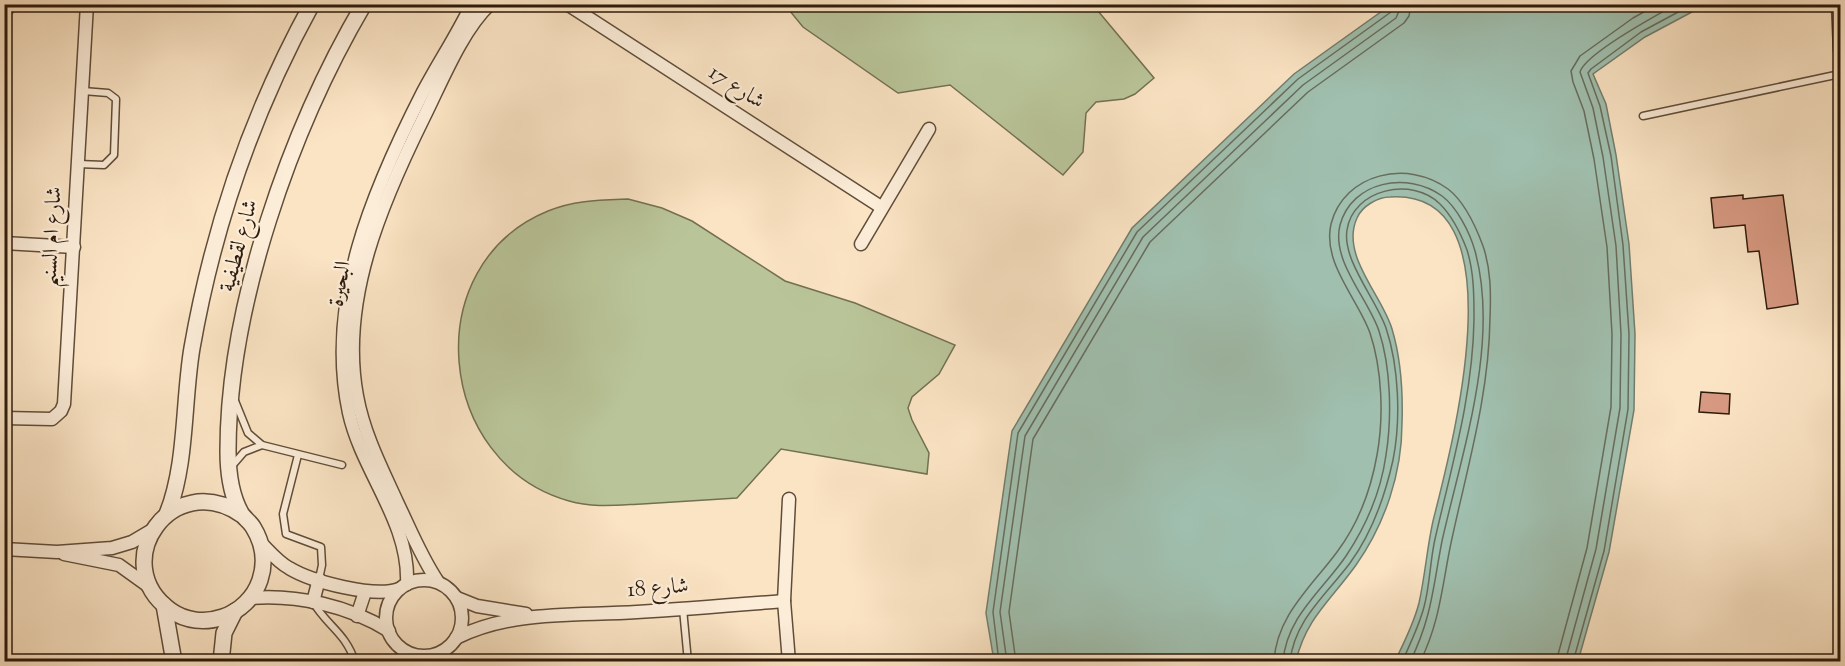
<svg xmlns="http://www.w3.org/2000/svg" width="1845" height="666" viewBox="0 0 1845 666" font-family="'Sorts Mill Goudy',Amiri,serif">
<rect width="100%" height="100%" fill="#fbe4c4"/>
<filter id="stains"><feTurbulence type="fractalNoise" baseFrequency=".00333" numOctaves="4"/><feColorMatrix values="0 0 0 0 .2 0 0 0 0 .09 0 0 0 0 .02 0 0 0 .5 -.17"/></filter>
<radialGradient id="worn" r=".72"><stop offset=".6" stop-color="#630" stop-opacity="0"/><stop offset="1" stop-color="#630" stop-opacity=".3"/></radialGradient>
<g fill="#b9c599" stroke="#737052" stroke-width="1.5">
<polygon points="785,5 1093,5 1154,78 1135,94 1124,99 1096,102 1086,113 1083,152 1063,175 950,85 898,93 803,27"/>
<path d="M628,199L662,208L692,221L785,281L855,303L955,345L939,374L912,397L908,408L912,420L929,453L927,474L781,449L737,498C705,500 674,502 642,504C618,505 593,508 569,501C436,464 416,265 548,211C574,200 601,200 628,199Z"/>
</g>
<path fill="#a0bfae" stroke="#727d6d" stroke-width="1.5" d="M1392,4L1705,5L1645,37L1593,74L1606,104L1616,155L1629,244L1635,334L1634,410L1609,552L1578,661H1395C1404,643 1414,623 1419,603C1425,576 1427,548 1433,521C1450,453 1523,188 1390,197C1378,197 1362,206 1357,218C1340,255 1382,295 1392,329C1401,359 1403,392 1402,423C1402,473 1385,524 1356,565C1332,599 1306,618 1296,661H994L986,613L1012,431L1132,228L1294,74Z"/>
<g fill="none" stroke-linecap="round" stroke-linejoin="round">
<g stroke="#666d5c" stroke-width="1.5">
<polyline points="999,662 993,612 1018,433 1137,232 1298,79 1391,12 1394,4"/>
<polyline points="1007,662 1000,612 1025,436 1143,237 1303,85 1396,18 1402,4"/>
<polyline points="1016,662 1009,612 1033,439 1150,242 1308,92 1404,23 1409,16 1411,4"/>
<path d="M1274,662C1276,616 1312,586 1337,552C1358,524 1371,489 1377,455C1384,417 1382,369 1370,333C1358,299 1322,263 1331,224C1344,173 1408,159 1448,189C1465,202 1476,227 1483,246C1491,269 1491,294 1490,318C1489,396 1467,468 1451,543C1442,586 1440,622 1420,662"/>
<path d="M1283,662C1286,617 1323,590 1346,556C1366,526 1381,491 1386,455C1392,417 1391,368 1379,331C1368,298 1331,261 1340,225C1352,181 1407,171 1442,196C1457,207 1470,233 1475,251C1500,342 1462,452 1442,541C1433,587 1432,617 1410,662"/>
<path d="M1290,662C1294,620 1327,594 1350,563C1372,533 1385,496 1393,460C1401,420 1399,367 1386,328C1376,299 1342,260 1347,230C1353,189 1412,176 1440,204C1452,216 1461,234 1467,250C1474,272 1474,296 1474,319C1473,394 1452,465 1435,539C1430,561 1430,585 1424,607C1419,626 1410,644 1402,662"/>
<polyline points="1556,662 1587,548 1611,407 1612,334 1607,247 1594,159 1584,111 1573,82 1571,71 1580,56 1633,18 1658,4"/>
<path d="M1565,662L1596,549L1620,408L1621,334L1616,246L1603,157L1593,108L1580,72C1586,53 1657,15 1677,4"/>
<polyline points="1573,662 1604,551 1628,409 1629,334 1623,245 1611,156 1600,106 1588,73 1591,69 1641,32 1693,4"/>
</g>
</g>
<g fill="#d89982" stroke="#2d1b0b" stroke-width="1.5">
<polygon points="1743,195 1743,199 1783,195 1798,304 1767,309 1759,251 1748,252 1745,225 1714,228 1711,198"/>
<polygon points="1701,392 1730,394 1729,414 1699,412"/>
</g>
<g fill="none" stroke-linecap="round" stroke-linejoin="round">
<g stroke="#604d39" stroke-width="9">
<g id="service">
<polyline points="1643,116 1840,74"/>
<polyline points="78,164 104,165 114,155 116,99 108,93 83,91"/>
<polyline points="235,401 248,433 262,445 342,465"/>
<polyline points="298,455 283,514 286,534 321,547 322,565 319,579"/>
<polyline points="231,467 244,452 262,445"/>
<path d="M313,602C327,626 346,633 355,662"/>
<polyline points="683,609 688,662"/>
</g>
</g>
<g stroke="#604d39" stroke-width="15">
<g id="minor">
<polyline points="567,4 881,207"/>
<polyline points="1838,4 1840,51"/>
<polyline points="4,12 12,4"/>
<polyline points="4,243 74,247"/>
<polyline points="861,244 929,129"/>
<polyline points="4,418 52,419 61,411 64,404 87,4"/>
<polyline points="789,499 784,601 789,662"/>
<path d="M261,543C270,552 278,562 289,568C312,582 375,598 399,589"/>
<polyline points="4,549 57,552 112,548 132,542 154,529"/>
<polyline points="64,554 119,565 151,588"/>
<circle cx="424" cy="618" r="38"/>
<path d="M438,582C421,557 410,529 397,502C381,467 364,434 357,396C339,300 382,202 424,117C441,83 462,30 490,4"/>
<path d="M407,584C410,522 362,472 349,413C325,301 373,190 423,92C439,62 457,35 472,4"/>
<path d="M250,598C296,594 350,606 389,631"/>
<polyline points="457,598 477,606 526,614"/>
<polyline points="313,602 319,579"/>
<polyline points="357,616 365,592"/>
<path d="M456,638C512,610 575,616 637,612C686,609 735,605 784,601"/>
</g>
</g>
<g stroke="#604d39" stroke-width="18">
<g id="tertiary">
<path d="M167,514C187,465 183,401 192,348C213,228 253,111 312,4"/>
<path d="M242,515C172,467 106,563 170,610C202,633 248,616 260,580C266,562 263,543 253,527C250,522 244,518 241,513C231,495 228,472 228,451C228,306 291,128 364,4"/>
<polyline points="164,605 174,662"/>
<polyline points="221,662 224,633 235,611"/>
</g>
</g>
<use href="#service" stroke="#fcedd9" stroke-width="6"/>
<use href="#minor" stroke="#fcedd9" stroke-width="12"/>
<use href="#tertiary" stroke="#fcedd9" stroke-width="15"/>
</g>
<g text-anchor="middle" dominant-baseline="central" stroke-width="4.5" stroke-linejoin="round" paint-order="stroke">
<g font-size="22" fill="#2d1b0b" stroke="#fcedd9">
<text transform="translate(736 88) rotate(33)">شارع 17</text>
<text transform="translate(53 237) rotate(-87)">شارع ام السنيم</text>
<text transform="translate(240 246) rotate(-75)">شارع لقطيفية</text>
<text transform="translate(341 284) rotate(-80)">البحيرة</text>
<text transform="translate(658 589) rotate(-4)">شارع 18</text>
</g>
</g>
<rect width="1845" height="666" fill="none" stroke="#fbe4c4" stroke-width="24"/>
<rect x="6" y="6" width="1833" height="654" fill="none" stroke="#2d1b0b" stroke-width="3"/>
<rect x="12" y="12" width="1821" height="642" fill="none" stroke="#2d1b0b" stroke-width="1.5"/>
<rect width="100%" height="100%" filter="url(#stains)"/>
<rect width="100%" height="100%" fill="url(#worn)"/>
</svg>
